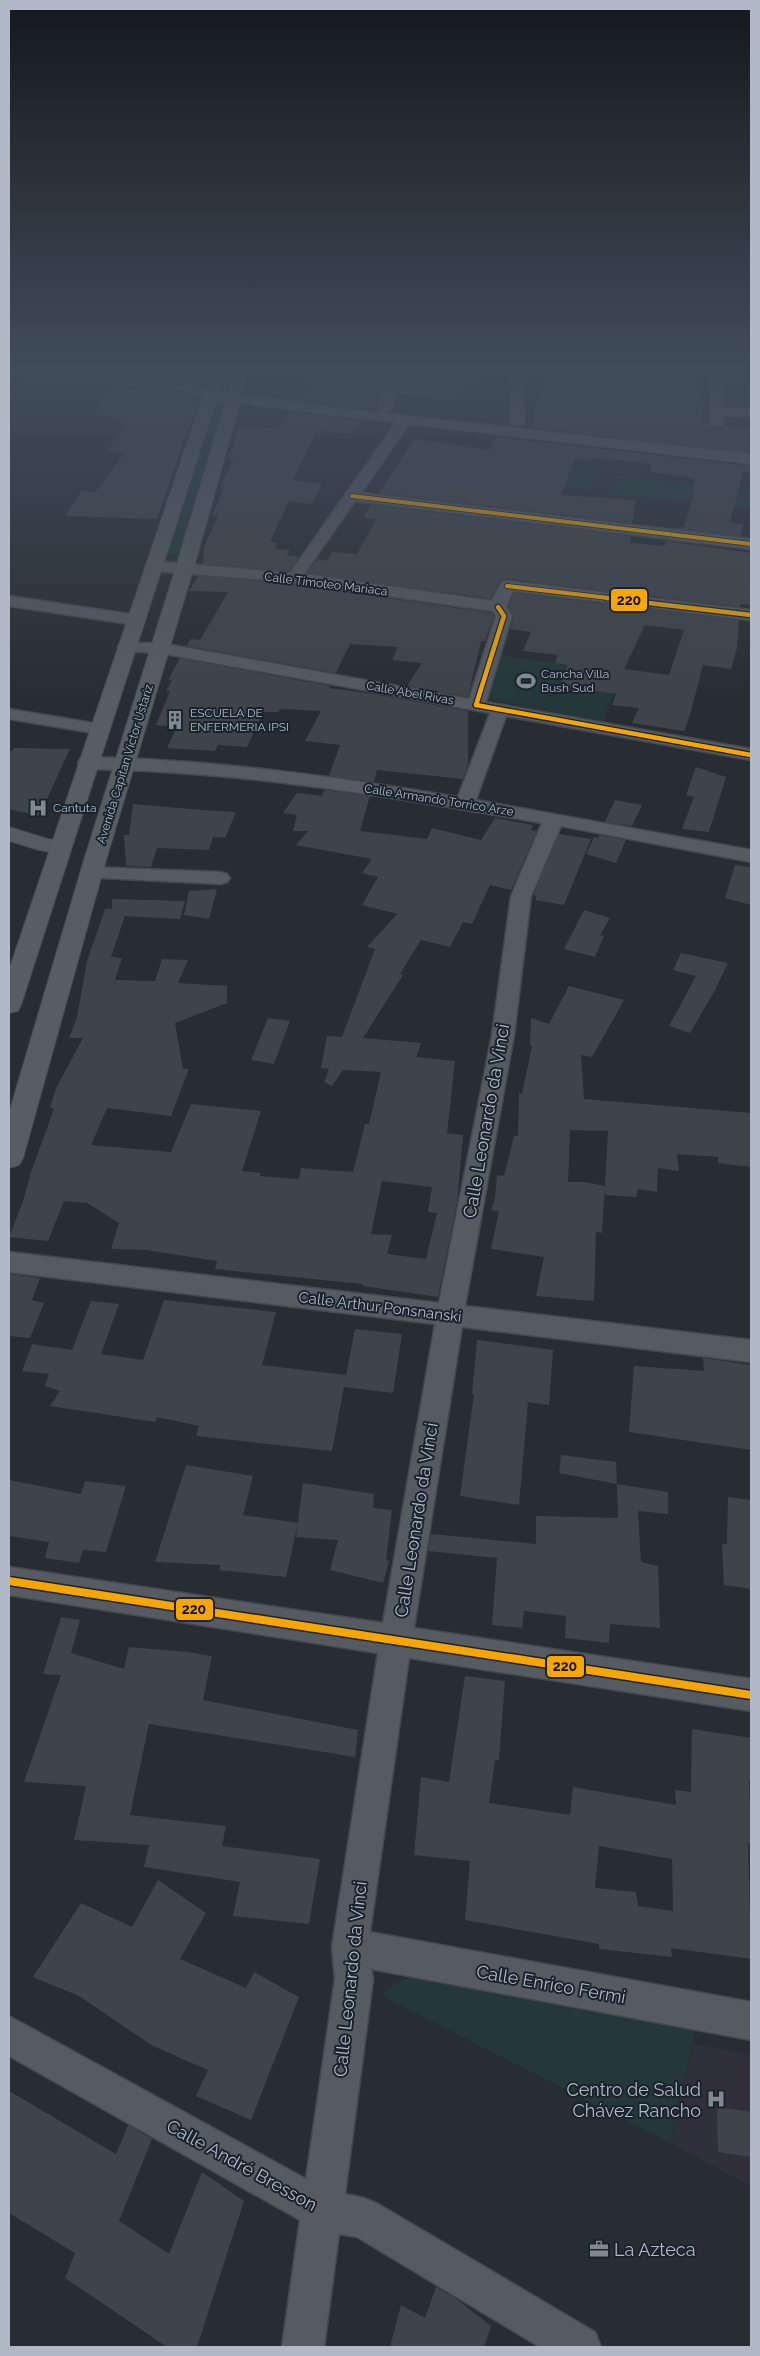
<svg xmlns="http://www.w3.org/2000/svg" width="760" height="2356" viewBox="0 0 760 2356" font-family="Raleway,sans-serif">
<rect width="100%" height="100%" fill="#272d33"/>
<polygon fill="#2f303c" points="693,2044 751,2055 751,2186 670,2143"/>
<g fill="#243839">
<polygon points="720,370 751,370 751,412 731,410 720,405"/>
<polygon points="218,407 222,409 181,553 173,555 165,553 212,408"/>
<polygon points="468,457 601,473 600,475 596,476 591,487 595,489 595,491 461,476"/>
<polygon points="611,475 751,490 751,509 603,493 604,490 614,489 617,480 610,477"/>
<polygon points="500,655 621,673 603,722 487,699"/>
<polygon points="413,1977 695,2030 670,2143 381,1995 396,1983"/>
</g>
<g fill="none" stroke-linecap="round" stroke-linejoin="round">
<g stroke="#35475b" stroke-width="4">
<polyline points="53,370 186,382 201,387"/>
<polyline points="249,395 314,405"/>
<polyline points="635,441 751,454"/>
</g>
</g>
<g fill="#3f444a" fill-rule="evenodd">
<polygon points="321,370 385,370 378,401 371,410 298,401"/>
<polygon points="401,370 481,370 457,400 396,394"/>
<polygon points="543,370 699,370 701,394 699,404 703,404 702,424 709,424 712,428 722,428 724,426 751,428 751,452 531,428"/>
<polygon points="109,385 180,392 199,398 157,519 65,516 81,491 95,492 125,453 107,452 126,423 119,423 122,418 95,415"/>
<polygon points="291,412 362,421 351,434 317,431 293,480 322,484 312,504 289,501 270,542 278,543 275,549 290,550 287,555 299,557 289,571 203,564 204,547 218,516 212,516 224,487 220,487 234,458 228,458 240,426 281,428"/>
<polygon points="496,437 751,466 751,473 743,472 730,522 743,524 741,536 670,528 684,527 691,504 695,478 651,472 652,464 590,458 589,461 575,459 561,495 636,500 632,523 379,493 414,439 490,450"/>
<polygon points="371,505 631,536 630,543 665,546 666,541 751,553 751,605 740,604 740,607 507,579 499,582 491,599 307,573 317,559 327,561 332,552 357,554 376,519 363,517"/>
<polygon points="198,576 283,583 492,613 494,616 485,641 481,641 468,697 407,686 422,663 392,660 398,647 350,644 336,673 187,646 190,639 200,640 228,592 189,591"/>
<path d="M514,593L739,620L737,648L731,669L703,665L690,715L684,731L632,723L639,708L612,705L616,694L560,686L568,665L555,663L558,655L523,651L531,632L510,629L514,617L508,607ZM645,625L684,630L669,675L624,669Z"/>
<polygon points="180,658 330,686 329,688 374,694 468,711 468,765 463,779 377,770 374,782 329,776 340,745 305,741 321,711 281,709 278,712 263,712 247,747 218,745 215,751 167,748 177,727 156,725 170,691 166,691 172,680 168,680"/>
<polygon points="14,748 70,749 39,816 9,809 9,754"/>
<polygon points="696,767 726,777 709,832 682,829 694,797 686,795"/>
<path d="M324,790L370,796L360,831L427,839L432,828L481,840L495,818L533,825L531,830L537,831L511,890L490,885L472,924L463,922L450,947L421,940L400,974L403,975L363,1038L421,1043L416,1057L455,1061L447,1133L463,1135L457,1203L438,1297L363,1286V1284L215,1269L217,1261L146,1250L111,1249L119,1223L87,1203L64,1201L48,1241L9,1237L23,1201L31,1172L54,1109L50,1108L56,1088L83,1038H69L77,1017L87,961L105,909H112V899L185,901L180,919L125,916L111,957L122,958L115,980L155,981L162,959L188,960L178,983L227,986V1003L175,1023L183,1069H189L171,1116L107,1108L91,1145L171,1152L191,1104L261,1111L242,1171L261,1173L260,1176L299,1179L301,1168L353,1172L365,1124H369L381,1072L343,1070L332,1086L324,1082L329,1069L321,1068L327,1036L342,1037L375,949L367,947L397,914L362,905L378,877L362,873L372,859L296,845L308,831H293L297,815L283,813L297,793L322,796ZM382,1181L432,1187L428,1212L437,1213L426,1259L387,1254L392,1235L371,1234Z"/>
<polygon points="615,800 642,805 632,826 605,822"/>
<polygon points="133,804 202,810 236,812 225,838 213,837 209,850 157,848 151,867 126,866 124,835 129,835"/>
<polygon points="559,834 591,839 564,905 535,900 537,896 533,895"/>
<polygon points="599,835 626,840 616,863 586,854 594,837 598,838"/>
<polygon points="735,865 751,867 751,905 725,898"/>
<polygon points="217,889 209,919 184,915 189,891"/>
<polygon points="584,910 610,918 600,935 604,936 595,957 564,949"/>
<polygon points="681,953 728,963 714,992 690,1033 669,1026 696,976 673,970"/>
<path d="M569,986L624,1000L592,1057L581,1055L584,1099L751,1113V1167L718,1163V1157L677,1154L679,1171L658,1168L657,1192L638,1189L636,1197L605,1195V1186L602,1233L596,1232L594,1301L536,1296L544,1257L491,1249L499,1211L491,1210L495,1198L497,1175L504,1176L514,1136H518L519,1093L522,1094L532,1046H530L531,1018L549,1024ZM570,1130L608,1131L605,1186L584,1182H568Z"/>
<polygon points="268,1018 290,1021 274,1064 251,1060"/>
<polygon points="9,1274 40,1278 32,1300 44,1303 30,1338 9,1336"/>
<polygon points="164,1300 276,1312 262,1365 346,1375 355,1329 402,1334 393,1393 344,1387 332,1451 196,1436 199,1426 157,1417 155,1422 50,1406 60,1391 45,1386 49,1374 22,1371 32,1344 72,1350 91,1301 119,1304 101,1354 143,1360"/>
<polygon points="477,1340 553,1350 549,1405 528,1402 519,1505 460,1496 474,1394 472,1394"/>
<polygon points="703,1358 751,1365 751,1450 629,1432 634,1366 704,1371"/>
<polygon points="561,1455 616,1462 617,1484 559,1473"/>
<polygon points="186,1465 253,1476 243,1515 298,1523 286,1577 219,1570 220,1565 155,1562"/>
<polygon points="9,1480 81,1494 85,1481 126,1486 106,1552 83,1550 79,1563 45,1558 49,1542 9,1536"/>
<polygon points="303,1483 374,1494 373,1508 392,1510 386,1560 389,1561 383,1583 330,1570 338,1540 296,1537"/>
<polygon points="617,1484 668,1492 668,1514 638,1511 641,1562 658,1566 660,1628 610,1624 609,1643 565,1638 566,1616 524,1611 522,1628 492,1625 497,1558 428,1551 431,1534 536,1544 536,1516 618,1518"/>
<polygon points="728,1497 751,1500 751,1589 724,1585 722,1544 727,1544"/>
<polygon points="61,1617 80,1620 71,1653 124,1669 129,1647 187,1652 212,1656 203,1700 358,1730 355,1757 149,1724 130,1815 226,1826 222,1846 320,1859 309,1924 233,1916 240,1882 144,1867 149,1845 74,1840 86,1786 24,1782 61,1675 43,1674"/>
<path d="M465,1676L505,1681L499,1760H495L489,1803L570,1815L573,1787L676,1805L675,1790L691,1792L692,1729L751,1738V1781H749L751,1843H748L751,1959L671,1948L672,1957L599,1949V1944L465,1920L470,1861L414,1855L421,1777L449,1782ZM599,1846L672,1859L673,1911L638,1906L636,1892L595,1888Z"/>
<polygon points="158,1880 206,1913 180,1959 246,1988 254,1972 299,1997 251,2120 196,2096 208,2070 153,2046 79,1996 33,1977 81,1903 132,1927"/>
<polygon points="9,2091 116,2154 128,2125 152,2139 119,2221 169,2254 202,2172 244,2201 197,2347 167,2347 65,2278 75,2253 9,2213"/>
<polygon points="717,2107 751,2112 751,2157 718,2152"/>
<polygon points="436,2287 455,2298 491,2326 484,2347 390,2347 401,2305 425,2318"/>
</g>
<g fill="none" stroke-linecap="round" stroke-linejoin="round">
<g stroke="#44494e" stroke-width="3">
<g id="minor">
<polygon points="387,370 399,370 392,408 385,412 378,408"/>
<polygon points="512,370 524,370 524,423 517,427 510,423"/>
<polygon points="711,370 723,370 724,407 751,409 751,417 724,415 722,426 712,426 710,423"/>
<path d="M405,416L412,420L361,493L751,539V549L355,501L304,574L492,601L501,583L507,581L751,610V620L513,591L506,607L512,616L486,702L751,749V760L506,716L476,800L751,850V862L561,826L531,896L514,1035L465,1306L751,1340V1362L462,1327L414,1628L751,1679V1711L409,1658L370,1932L751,2002V2040L371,1969L373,1979L345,2194L364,2198L378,2204L595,2332L601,2347H540L357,2237L339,2234L324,2347H282L300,2220L9,2056V2016L306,2179L335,1979L332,1947L378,1653L9,1595V1567L383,1623L435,1324L9,1272V1252L439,1303L492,1035L511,896L542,823C393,797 240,771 87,769L80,767L78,763L80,759L87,757C211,759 336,777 458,797L490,713L160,653L120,651L118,647L120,643H160L469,699L496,616L493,611L283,581L153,571L147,569L145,566L147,563L153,561L290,573L400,417Z"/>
<polygon points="9,596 136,615 142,617 144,620 142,623 136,625 9,606"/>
<polygon points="9,709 105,725 108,729 105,733 99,734 9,719"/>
<polygon points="91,867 220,872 227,874 230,878 227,882 220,884 84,877 81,873 84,869"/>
</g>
</g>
<g stroke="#44494e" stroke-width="2">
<path id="tertiary" d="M9,827L48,839L68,841L71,846L68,851C48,856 28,846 9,841Z"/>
</g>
<g stroke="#44494e" stroke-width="2">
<polygon id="secondary" points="9,370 53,370 182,382 211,391 338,408 751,454 751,464 338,416 209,399 180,390 9,374"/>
</g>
<g stroke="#444950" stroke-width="2">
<g id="primary">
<polygon points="212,370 226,370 21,1005 18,1011 9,1013 9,970"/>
<polygon points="235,370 249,370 194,567 106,860 23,1158 19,1165 9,1168 9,1113 84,860 176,567"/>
</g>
</g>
<use href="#minor" fill="#565a61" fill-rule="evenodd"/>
<use href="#tertiary" fill="#565a61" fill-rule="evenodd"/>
<use href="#secondary" fill="#5a5f66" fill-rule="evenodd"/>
<use href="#primary" fill="#585d63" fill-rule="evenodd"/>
<g stroke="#1a232d" stroke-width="5.5">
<g id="bus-1-far2">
<polyline points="352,496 751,544"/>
<polyline points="507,586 617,599"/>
</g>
</g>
<g stroke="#1a232d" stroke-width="7">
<g id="bus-1-far1">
<polyline points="606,598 751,615"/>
<polyline points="476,705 751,755"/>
<polyline points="476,705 504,616 498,607"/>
</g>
</g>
<g stroke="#1a232d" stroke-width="11">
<polyline id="bus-1" points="9,1581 751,1695"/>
</g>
<use href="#bus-1-far2" stroke="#f7a600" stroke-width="4"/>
<use href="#bus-1-far1" stroke="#f7a600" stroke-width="4.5"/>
<use href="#bus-1" stroke="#f7a600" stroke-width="8"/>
</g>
<linearGradient id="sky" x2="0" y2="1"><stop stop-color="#15191c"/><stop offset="0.53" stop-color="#414c5b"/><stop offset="1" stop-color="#414c5b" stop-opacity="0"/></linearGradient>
<rect width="760" height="700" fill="url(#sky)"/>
<defs>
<g id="stadium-bare" transform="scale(1.5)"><path d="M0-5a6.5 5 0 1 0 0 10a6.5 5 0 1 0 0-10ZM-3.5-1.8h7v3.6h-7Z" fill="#808892" stroke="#1a232d" stroke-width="2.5" paint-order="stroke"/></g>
<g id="building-bare" transform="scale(1.5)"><path d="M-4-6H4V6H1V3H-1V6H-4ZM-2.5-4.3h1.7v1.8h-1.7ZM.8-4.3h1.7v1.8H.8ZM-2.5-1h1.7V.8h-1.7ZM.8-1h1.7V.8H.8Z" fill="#808892" stroke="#1a232d" stroke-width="2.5" paint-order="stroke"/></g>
<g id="hospital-bare" transform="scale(1.5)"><path d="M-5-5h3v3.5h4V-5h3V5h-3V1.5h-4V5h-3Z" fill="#808892" stroke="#1a232d" stroke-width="2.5" paint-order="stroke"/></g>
<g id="office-bare" transform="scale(1.5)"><path d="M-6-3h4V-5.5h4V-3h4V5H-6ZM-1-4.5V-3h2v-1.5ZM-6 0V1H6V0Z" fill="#808892" stroke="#1a232d" stroke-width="2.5" paint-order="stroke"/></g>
</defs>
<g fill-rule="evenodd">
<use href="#stadium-bare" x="526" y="681"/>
<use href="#building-bare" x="175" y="720"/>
<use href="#hospital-bare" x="38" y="808"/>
<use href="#hospital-bare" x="716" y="2099"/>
<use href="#office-bare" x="599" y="2249"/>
</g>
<g text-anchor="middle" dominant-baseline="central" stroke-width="4" stroke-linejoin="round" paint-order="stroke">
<g font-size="12" fill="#b0b9c5" stroke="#1a232d">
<text transform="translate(326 584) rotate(7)">Calle Timoteo Mariaca</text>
<text transform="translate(410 693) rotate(10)">Calle Abel Rivas</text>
<text transform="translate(125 764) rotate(-73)">Avenida Capitan Víctor Ustariz</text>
<text transform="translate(439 800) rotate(9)">Calle Armando Torrico Arze</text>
</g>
<g font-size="12" fill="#b0b9c5" stroke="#1a232d" text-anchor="start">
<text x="541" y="674">Cancha Villa<tspan x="541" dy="14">Bush Sud</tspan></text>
<text x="190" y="713">ESCUELA DE<tspan x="190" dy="14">ENFERMERIA IPSI</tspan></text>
<text x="53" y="808">Cantuta</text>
</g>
<g font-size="15" fill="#b0b9c5" stroke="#1a232d">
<text transform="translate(380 1307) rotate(7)">Calle Arthur Ponsnanski</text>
</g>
<g font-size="18" fill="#b0b9c5" stroke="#1a232d">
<text transform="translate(486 1121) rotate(-80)">Calle Leonardo da Vinci</text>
<text transform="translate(416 1520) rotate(-81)">Calle Leonardo da Vinci</text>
<text transform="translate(350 1979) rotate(-84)">Calle Leonardo da Vinci</text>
<text transform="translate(551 1984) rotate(10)">Calle Enrico Fermi</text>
<text transform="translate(242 2165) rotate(29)">Calle André Bresson</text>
</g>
<g font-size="18" fill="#b0b9c5" stroke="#1a232d" text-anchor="end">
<text x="701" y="2089">Centro de Salud<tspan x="701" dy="21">Chávez Rancho</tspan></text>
<text x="614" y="2249" text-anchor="start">La Azteca</text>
</g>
</g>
<g stroke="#1a232d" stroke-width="2">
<rect x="610" y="588" width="38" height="24" rx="5" fill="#f7a600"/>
<rect x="175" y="1598" width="39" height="23" rx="5" fill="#f7a600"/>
<rect x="546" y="1655" width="39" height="23" rx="5" fill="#f7a600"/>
</g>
<g font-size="14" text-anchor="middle" font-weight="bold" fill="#111">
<text x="629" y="605">220</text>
<text x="194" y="1614">220</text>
<text x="565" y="1671">220</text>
</g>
<rect width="760" height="2356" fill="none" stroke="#b0b9c5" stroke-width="20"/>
</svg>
